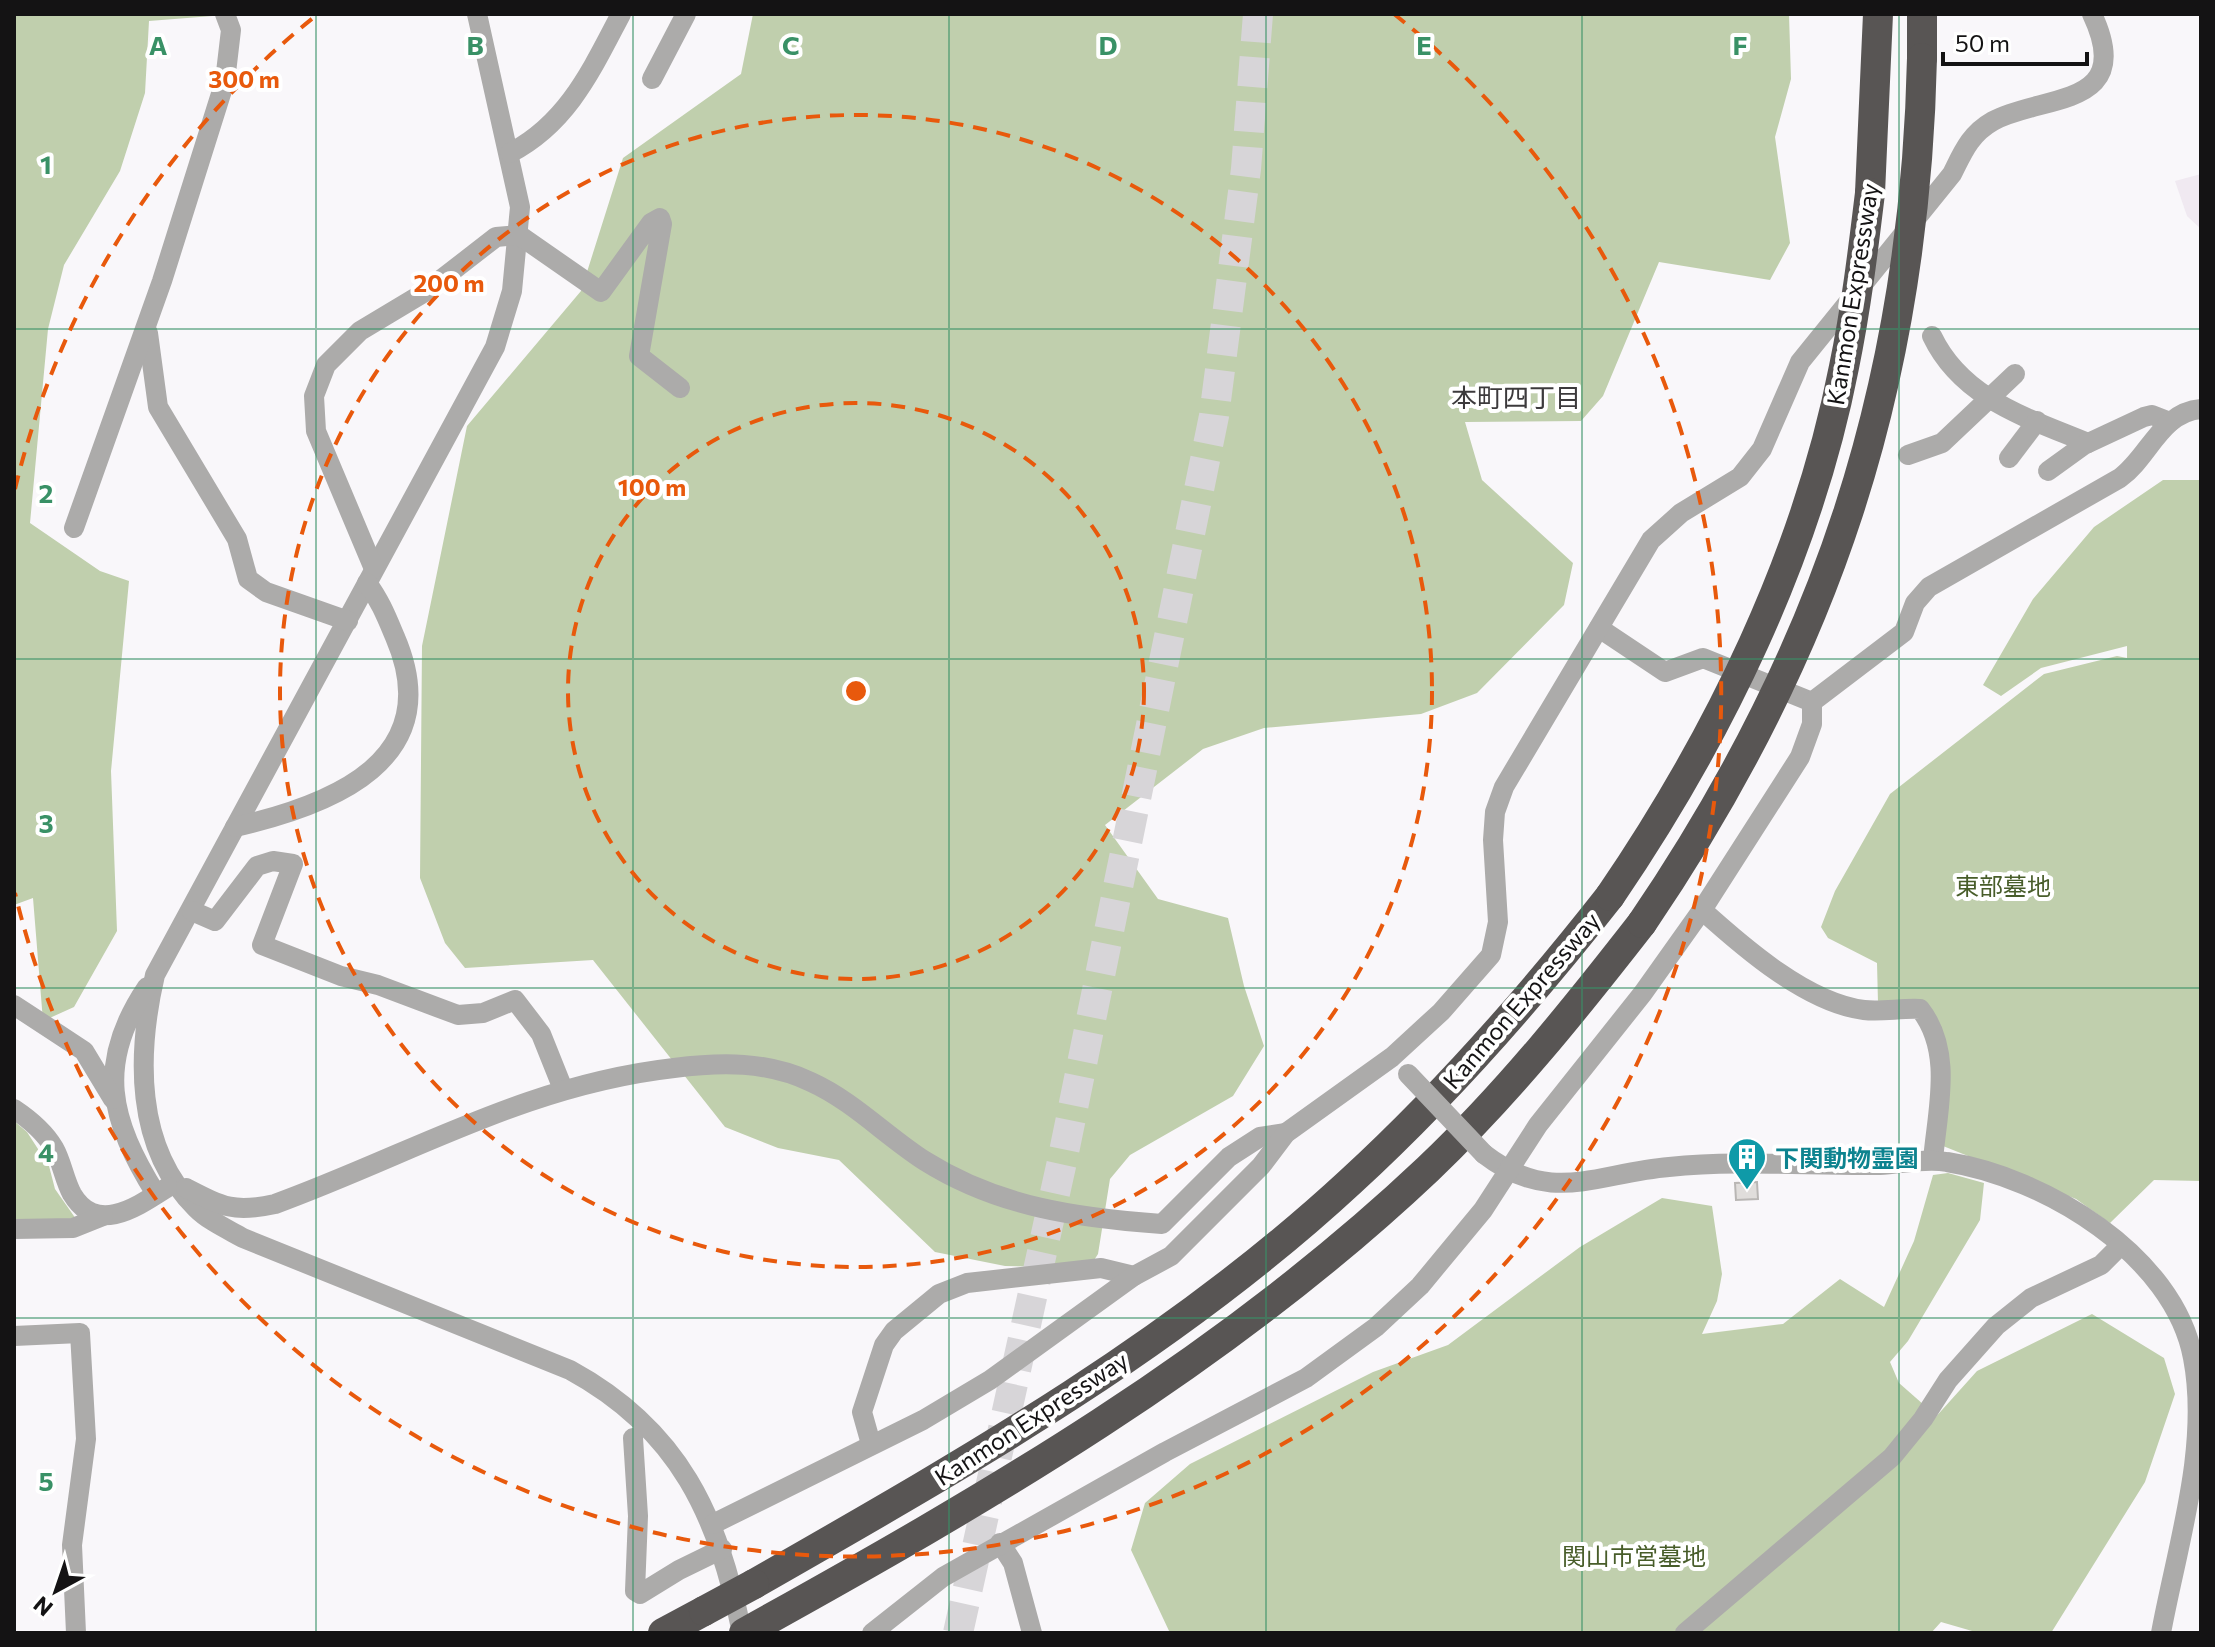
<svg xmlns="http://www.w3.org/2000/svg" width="2215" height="1647" viewBox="0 0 2215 1647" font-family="Commissioner,'Noto Sans JP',sans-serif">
<rect width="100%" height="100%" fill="#f9f7fa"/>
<polygon fill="#f0e9f1" points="2201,174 2201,229 2187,216 2175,181"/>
<g fill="#c0cfad">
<polygon points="14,14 225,15 149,21 145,93 120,171 64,265 48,329 30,523 100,571 129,581 111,771 117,931 74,1007 43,1021 33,898 14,905"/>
<polygon points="753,14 1789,14 1791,79 1775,137 1790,243 1770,280 1659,262 1603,396 1581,421 1465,422 1482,480 1573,563 1564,605 1477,693 1421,714 1264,728 1203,749 1105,825 1158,899 1228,918 1244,986 1264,1046 1233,1096 1130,1155 1110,1179 1098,1254 1089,1268 1005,1266 935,1252 839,1160 778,1148 725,1127 593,960 465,968 445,943 420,878 422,646 467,426 581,291 623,158 741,74"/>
<polygon points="2163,480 2201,480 2201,1181 2154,1180 2110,1223 2076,1199 1943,1146 1935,1023 1878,1003 1877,963 1828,938 1821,927 1835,891 1890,794 2044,674 2117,656 2127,658 2127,646 2041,668 2001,696 1983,685 2033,599 2094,527"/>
<polygon points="14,1121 27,1132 49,1166 55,1189 76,1219 14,1226"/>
<polygon points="1948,1173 1984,1183 1980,1220 1908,1341 1890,1362 1899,1383 1932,1412 1933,1420 1977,1371 2092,1314 2164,1358 2175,1394 2145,1482 2051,1633 1979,1633 1941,1622 1931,1633 1170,1633 1131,1550 1145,1503 1190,1464 1373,1372 1448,1345 1580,1247 1662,1198 1712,1206 1722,1274 1717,1301 1702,1334 1783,1324 1840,1279 1884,1307 1914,1241 1933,1175"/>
</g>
<polygon fill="#e0dddb" stroke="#b9b6b4" stroke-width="2" points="1757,1182 1758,1199 1736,1200 1735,1183"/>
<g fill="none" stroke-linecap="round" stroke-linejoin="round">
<polyline stroke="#d7d5d8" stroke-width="30" stroke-dasharray="30 15" stroke-linecap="butt" points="958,1633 1063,1157 1214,416 1246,169 1258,14"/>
<g stroke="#acabaa" stroke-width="20">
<path d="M477,14L520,207L512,291L495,347L155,975C137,1053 134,1147 196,1208C209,1221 227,1229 243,1238L570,1370C680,1430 718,1516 742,1633"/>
<polyline points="652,79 686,14"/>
<path d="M510,153C568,123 592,69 621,14"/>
<polyline points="148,333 158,407 237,539 248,579 266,592 348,621"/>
<path d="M1932,336C1962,399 2028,418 2088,443"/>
<polyline points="1908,455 1942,443 2015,374"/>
<polyline points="2009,458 2037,421"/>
<polyline points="2048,471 2084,445 2144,417 2152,415 2170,422"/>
<polyline points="74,528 162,281 225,81 231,30 225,14"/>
<polyline points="374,569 316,431 314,396 326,365 360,331 425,292 496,237 519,235 601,292 651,223 660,218 662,224 639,356 680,388"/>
<polyline points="1599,628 1665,672 1703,658 1812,702"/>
<path d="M235,827C332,805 448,760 395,637C387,618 380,600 367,583"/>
<path d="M1702,910C1743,947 1807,1003 1864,1010C1882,1012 1901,1008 1920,1009C1954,1052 1937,1111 1933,1160"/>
<polyline points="192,911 215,921 257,866 273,861 293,864 262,945 341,976 378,985 458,1015 483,1013 515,1000 541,1034 563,1089"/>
<path d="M147,987C95,1064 110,1120 156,1194"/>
<polyline points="14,1005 84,1051 113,1099"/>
<path d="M14,1109C29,1119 44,1131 54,1148C62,1162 64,1179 72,1194C97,1236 138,1206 168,1187"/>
<path d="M1484,1154C1551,1206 1596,1173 1669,1167C1740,1160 1809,1166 1880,1165C1902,1164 1925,1158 1947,1162C2044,1177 2174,1255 2193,1358C2210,1447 2177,1546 2161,1633"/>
<path d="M186,1188C223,1207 234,1213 275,1204C412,1154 525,1085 674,1068C721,1062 767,1061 811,1082C853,1101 886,1136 925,1161C998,1207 1078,1218 1162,1224L1229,1157L1260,1137L1286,1133"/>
<polyline points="14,1229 73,1228 103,1216"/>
<polyline points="14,1336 80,1333 86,1439 72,1545 76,1633"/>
<polyline points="633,1438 638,1516 635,1591 640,1594 679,1570 722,1549"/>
<polyline points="871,1444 862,1412 884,1345 894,1331 939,1294 967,1283 1101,1268 1134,1276"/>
<path d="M713,1524L923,1420L990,1380L1134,1276L1171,1256L1261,1166L1286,1133L1392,1057L1441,1012L1491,955L1498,922L1493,840L1495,812L1504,787L1651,540L1681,513L1740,477L1762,449L1800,362L1952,174C1963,152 1970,134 1993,121C2043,94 2137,109 2092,14"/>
<polyline points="1000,1543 1013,1563 1032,1633"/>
<path d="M872,1633L943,1577L1165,1452L1306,1378L1376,1327L1420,1286L1483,1210L1538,1125L1643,993L1702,910L1800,757L1812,724V702L1904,632L1915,603L1929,587L2120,478C2149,457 2161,412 2201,409"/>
<polyline points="1685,1633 1892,1457 1923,1419 1948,1380 1996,1326 2031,1298 2101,1265 2121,1245"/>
</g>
<g stroke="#585554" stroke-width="30">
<polyline points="1922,58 1922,14"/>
<polyline points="1870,193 1878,14"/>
<path d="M754,1584C962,1465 1173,1346 1350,1182C1446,1094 1530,998 1610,896"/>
<polyline points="663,1633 704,1611"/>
<path d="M744,1633C986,1499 1225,1361 1428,1169C1507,1094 1575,1009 1642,923"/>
</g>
<polyline stroke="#acabaa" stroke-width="20" points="1408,1074 1484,1154"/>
<g stroke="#585554" stroke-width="30">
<path d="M1610,896C1718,738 1807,556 1844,367C1856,309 1863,251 1870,193"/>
<path d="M1642,923C1826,653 1915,385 1922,58"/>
<polyline points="704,1611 754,1584"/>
</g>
</g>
<path fill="none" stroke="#399166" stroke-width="2" stroke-opacity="0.55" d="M316,14V1633M633,14V1633M949,14V1633M1266,14V1633M1582,14V1633M1899,14V1633M14,329H2201M14,659H2201M14,988H2201M14,1318H2201"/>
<g fill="none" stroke="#e8590c" stroke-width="4" stroke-dasharray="14 10">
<circle cx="856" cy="691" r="288"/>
<circle cx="856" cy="691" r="576"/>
<path d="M15 489A865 865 0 0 1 318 14M1394 14A865 865 0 1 1 15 893"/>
</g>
<defs>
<g id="building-pin" transform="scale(2)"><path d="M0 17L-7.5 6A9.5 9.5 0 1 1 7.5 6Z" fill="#0f9aa8" stroke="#fff"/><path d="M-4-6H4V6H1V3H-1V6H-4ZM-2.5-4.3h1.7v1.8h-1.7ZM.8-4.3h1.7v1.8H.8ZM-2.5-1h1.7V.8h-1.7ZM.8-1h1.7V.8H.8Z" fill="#fff"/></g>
</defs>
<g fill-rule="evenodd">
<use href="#building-pin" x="1747" y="1157"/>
</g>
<g text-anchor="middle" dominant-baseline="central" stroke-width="8" stroke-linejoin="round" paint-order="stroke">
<g font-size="24" fill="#141314" stroke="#fff">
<text transform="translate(1852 294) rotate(-81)">Kanmon Expressway</text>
<text transform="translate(1521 1000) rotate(-49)">Kanmon Expressway</text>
<text transform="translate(1031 1418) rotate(-33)">Kanmon Expressway</text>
</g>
<g font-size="24" fill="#485d2a" stroke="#fff">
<text x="2003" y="885">東部墓地</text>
<text x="1634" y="1555">関山市営墓地</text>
</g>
<g font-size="24" font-weight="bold" fill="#0d838f" stroke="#fff" text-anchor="start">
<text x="1775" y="1157">下関動物霊園</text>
</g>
<g font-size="26" fill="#3c3a3c" stroke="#fff">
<text x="1516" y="396">本町四丁目</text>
</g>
</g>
<g font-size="26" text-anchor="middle" font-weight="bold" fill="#399166" stroke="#fff" stroke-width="8" stroke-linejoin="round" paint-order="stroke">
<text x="158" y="55">A</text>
<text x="475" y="55">B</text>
<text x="791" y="55">C</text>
<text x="1108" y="55">D</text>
<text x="1424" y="55">E</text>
<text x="1740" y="55">F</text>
<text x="46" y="174">1</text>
<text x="46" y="503">2</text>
<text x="46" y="833">3</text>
<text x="46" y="1162">4</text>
<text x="46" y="1491">5</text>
</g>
<circle cx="856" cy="691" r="12" fill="#e8590c" stroke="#fff" stroke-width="4"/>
<g font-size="24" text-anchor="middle" font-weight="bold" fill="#e8590c" stroke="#fff" stroke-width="8" stroke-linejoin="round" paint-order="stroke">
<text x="244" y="88">300 m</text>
<text x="449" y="292">200 m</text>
<text x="652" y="496">100 m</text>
</g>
<rect width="2215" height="1647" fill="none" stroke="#141314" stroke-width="32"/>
<g transform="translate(56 1591) rotate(220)" stroke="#ffffff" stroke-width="6" paint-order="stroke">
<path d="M0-6L14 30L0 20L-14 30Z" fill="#141314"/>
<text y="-12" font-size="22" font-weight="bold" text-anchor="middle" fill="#141314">N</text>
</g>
<path d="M1943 52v12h144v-12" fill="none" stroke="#141314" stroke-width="4"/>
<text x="1955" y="52" font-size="24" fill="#141314" stroke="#ffffff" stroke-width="6" paint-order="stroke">50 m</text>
</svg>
